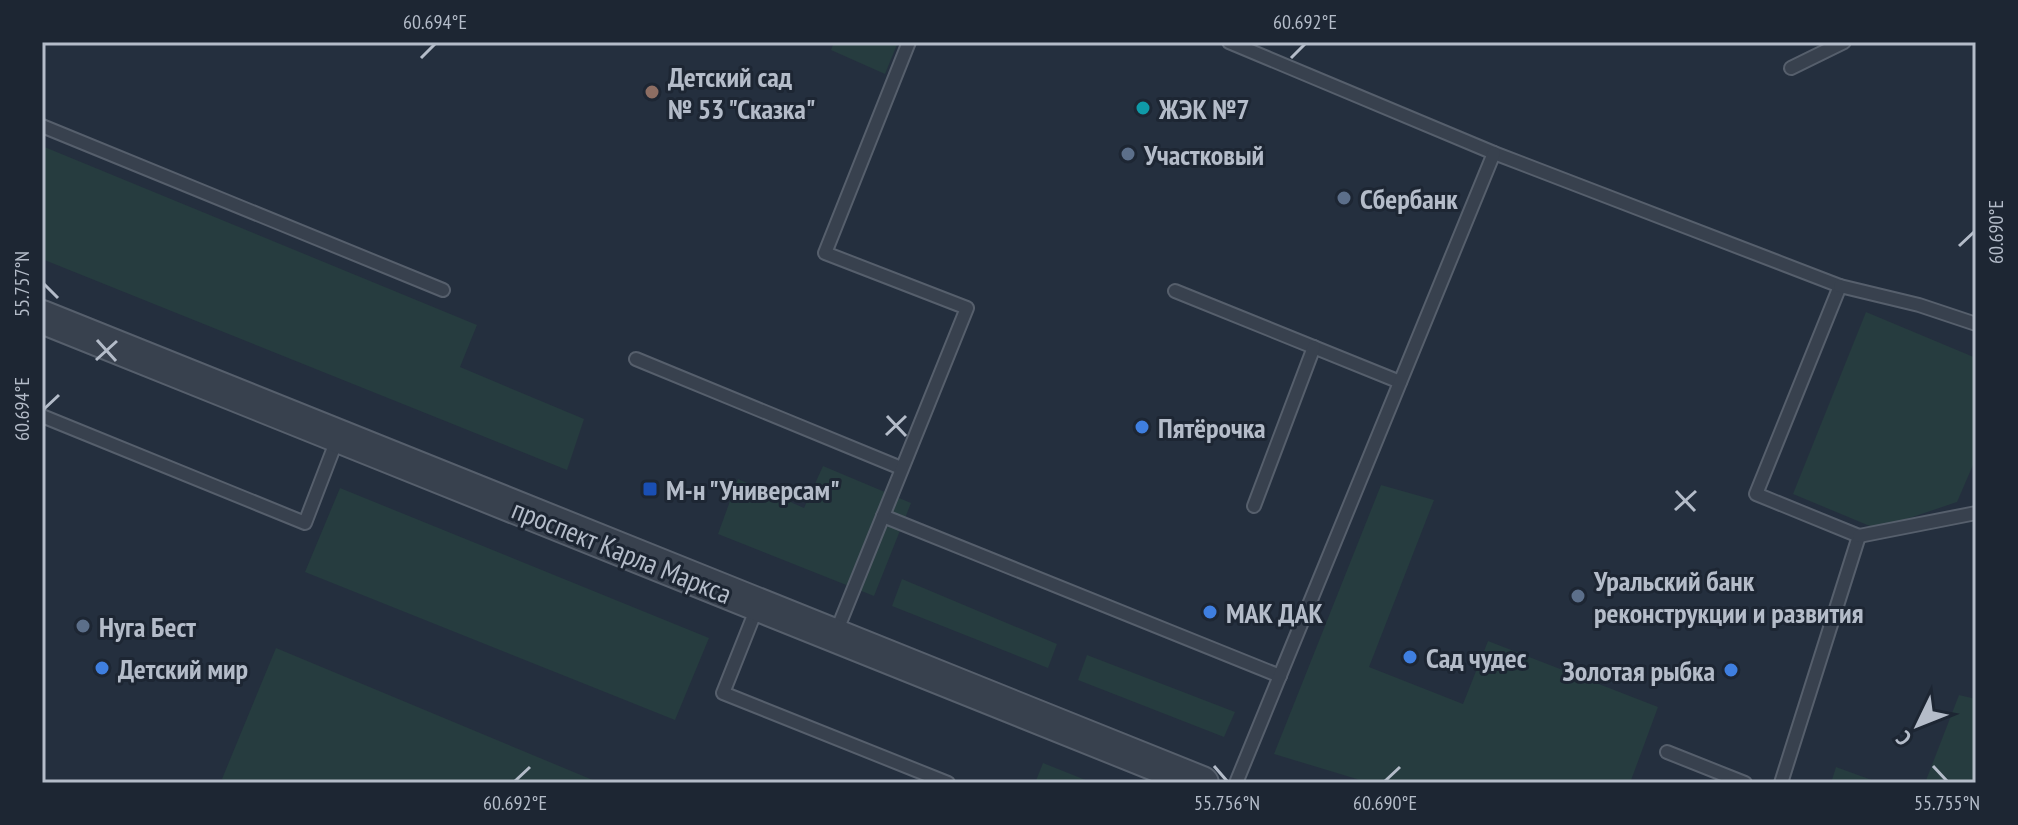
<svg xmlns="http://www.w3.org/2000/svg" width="2018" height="825" viewBox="0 0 2018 825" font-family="'PT Sans Narrow',sans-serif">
<rect width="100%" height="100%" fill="#242f3e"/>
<g fill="#263c3f">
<polygon points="834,42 898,42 885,74 831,50"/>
<polygon points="42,146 477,325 460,367 584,419 567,470 42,259"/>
<polygon points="1866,312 1976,358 1976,458 1957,502 1877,529 1793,494"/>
<polygon points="823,466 911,503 874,596 718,534 738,479 804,508"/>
<polygon points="1381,485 1434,500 1369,667 1463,704 1488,641 1658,707 1630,783 1370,783 1274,754"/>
<polygon points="340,488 709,638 675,720 305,572"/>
<polygon points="902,579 1057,644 1048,668 892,606"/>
<polygon points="276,648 600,783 231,783 222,779"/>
<polygon points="1087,655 1235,712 1224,737 1078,680"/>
<polygon points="1959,695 1976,699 1976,783 1925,783"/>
<polygon points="1043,763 1093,783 1035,783"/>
<polygon points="1836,767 1880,783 1831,783"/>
</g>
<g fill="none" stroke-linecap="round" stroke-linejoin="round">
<g stroke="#565f6c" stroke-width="16">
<g id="service">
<polyline points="1229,42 1494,153 1840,286 1756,494 1859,536 1781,783"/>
<polyline points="1791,68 1844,42"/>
<polyline points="42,126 443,290"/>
<polyline points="1840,286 1919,305 1976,324"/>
<polyline points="1175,291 1400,382"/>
<polyline points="636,359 901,468"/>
<polyline points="42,416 305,523 338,437"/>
<polyline points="1254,506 1314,347"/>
<polyline points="883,516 1280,676"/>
<polyline points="1859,536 1976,513"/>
<polyline points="758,605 723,693 948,783"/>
<polyline points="835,635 967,308 825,253 909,42"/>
<polyline points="1667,752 1745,783"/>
<polyline points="1236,783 1494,153"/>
</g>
</g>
<g stroke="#565f6c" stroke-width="36">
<polyline id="tertiary" points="42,317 1202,783"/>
</g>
<use href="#service" stroke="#38414e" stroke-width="12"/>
<use href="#tertiary" stroke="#38414e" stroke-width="32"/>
</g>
<path fill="none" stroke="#b4bcc9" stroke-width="3" d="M421,58L435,44M1291,58L1305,44M1959,246L1974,232M44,284L58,298M97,340L116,361M96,360L117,341M44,409L59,395M887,416L906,436M886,435L906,416M1676,491L1695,511M1675,510L1696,491M1214,766L1227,781M1933,766L1947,781M515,781L530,767M1385,781L1400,767"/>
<circle fill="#8d6e63" stroke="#1d2633" stroke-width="3" cx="652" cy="92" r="8"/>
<circle fill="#0f9aa8" stroke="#1d2633" stroke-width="3" cx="1143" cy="108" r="8"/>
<g fill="#5c6f8a" stroke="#1d2633" stroke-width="3">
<circle cx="1128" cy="154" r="8"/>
<circle cx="1344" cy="198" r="8"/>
<circle cx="1578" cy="596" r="8"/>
<circle cx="83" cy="626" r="8"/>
</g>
<g fill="#3f7fe0" stroke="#1d2633" stroke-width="3">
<circle cx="1142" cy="427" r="8"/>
<circle cx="1210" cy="612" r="8"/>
<circle cx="1410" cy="657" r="8"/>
<circle cx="102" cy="668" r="8"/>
<circle cx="1731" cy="670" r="8"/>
</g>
<rect fill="#1a4fb4" stroke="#1d2633" stroke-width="3" x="642" y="481" width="16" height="16" rx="4"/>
<g text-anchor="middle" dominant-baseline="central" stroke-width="6" stroke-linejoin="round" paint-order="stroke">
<g font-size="28" font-weight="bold" fill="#b4bcc9" stroke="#1d2633" text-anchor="start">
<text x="668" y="76">Детский сад<tspan x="668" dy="32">№ 53 "Сказка"</tspan></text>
<text x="1159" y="108">ЖЭК №7</text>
<text x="1144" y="154">Участковый</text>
<text x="1360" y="198">Сбербанк</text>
<text x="1158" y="427">Пятёрочка</text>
<text x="666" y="489">М-н "Универсам"</text>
<text x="1594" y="580">Уральский банк<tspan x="1594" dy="32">реконструкции и развития</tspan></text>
<text x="1226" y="612">МАК ДАК</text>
<text x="99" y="626">Нуга Бест</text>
<text x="1426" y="657">Сад чудес</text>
<text x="118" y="668">Детский мир</text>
<text x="1715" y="670" text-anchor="end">Золотая рыбка</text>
</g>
<g font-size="28" fill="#b4bcc9" stroke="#1d2633">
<text transform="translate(622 551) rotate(22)">проспект Карла Маркса</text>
</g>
</g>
<rect width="2018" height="825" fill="none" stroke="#1d2633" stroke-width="88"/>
<g transform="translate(1918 725) rotate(227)" stroke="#1d2633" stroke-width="6" paint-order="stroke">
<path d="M0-6L14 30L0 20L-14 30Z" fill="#b4bcc9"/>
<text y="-12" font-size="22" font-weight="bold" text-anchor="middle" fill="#b4bcc9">С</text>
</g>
<rect x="44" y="44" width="1930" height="737" fill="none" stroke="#b4bcc9" stroke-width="3"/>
<g font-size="20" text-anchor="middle" fill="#b4bcc9">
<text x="435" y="29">60.694°E</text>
<text x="1305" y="29">60.692°E</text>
<text transform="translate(1996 232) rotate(-90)" y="7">60.690°E</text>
<text transform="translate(22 284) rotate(-90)" y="7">55.757°N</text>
<text transform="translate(22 409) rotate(-90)" y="7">60.694°E</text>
<text x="515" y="810">60.692°E</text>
<text x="1227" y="810">55.756°N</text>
<text x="1385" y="810">60.690°E</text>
<text x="1947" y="810">55.755°N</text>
</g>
</svg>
